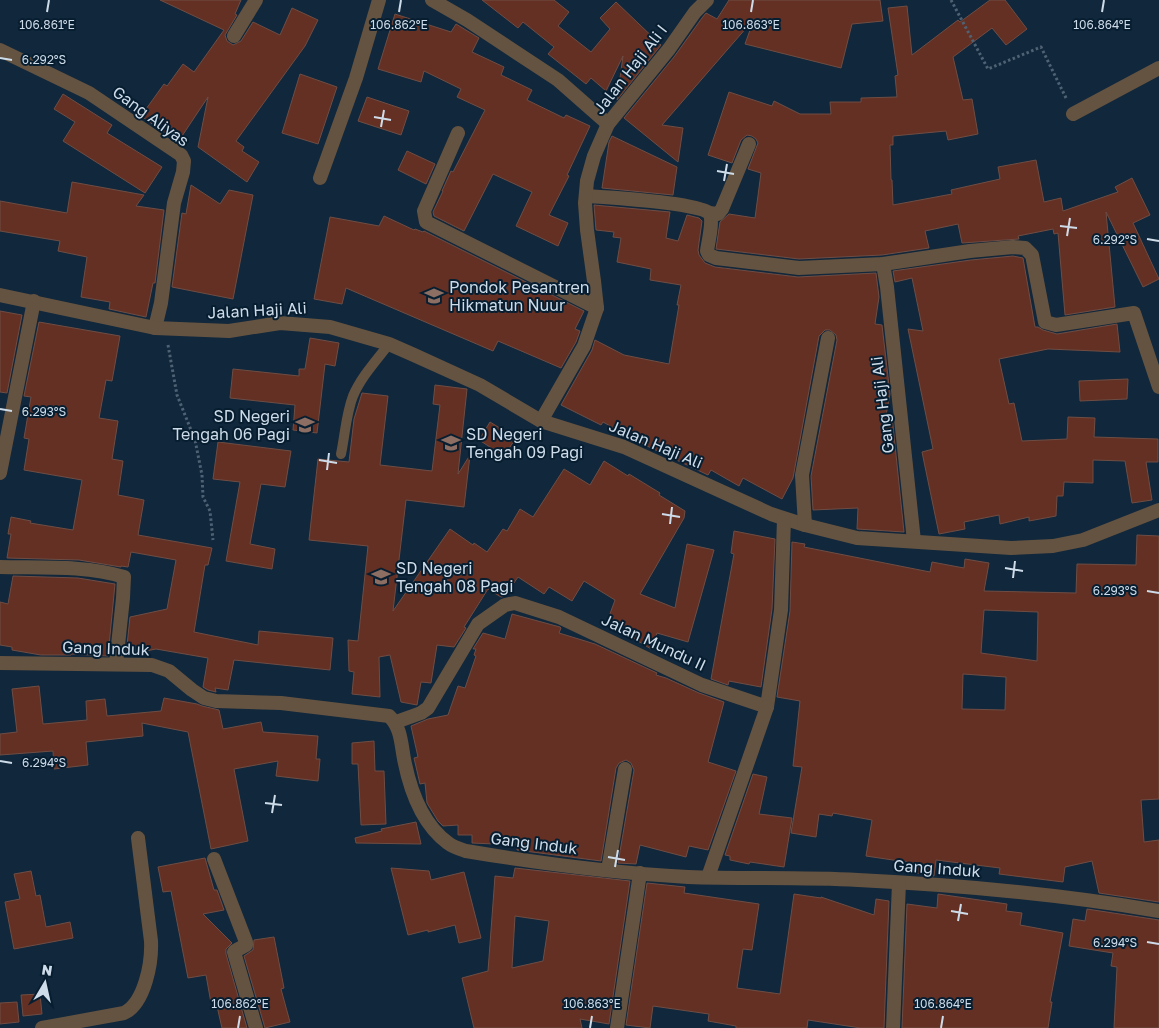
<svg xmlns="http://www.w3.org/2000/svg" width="1159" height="1028" viewBox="0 0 1159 1028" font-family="'Golos Text',sans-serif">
<rect width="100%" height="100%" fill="#11273b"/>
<g fill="#643023" stroke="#6e4d44" fill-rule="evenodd">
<polygon points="160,0 241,0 235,14 237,15 225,35 227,41 233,45 241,41 253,22 280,35 292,8 318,20 305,46 236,141 244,147 242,151 259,162 247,182 198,147 208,97 178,142 141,116 164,84 167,86 183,64 194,72 224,30"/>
<polygon points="482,0 554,0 569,12 558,26 591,52 610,29 600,18 616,2 661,45 617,100 623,56 606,91 591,78 586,84 548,54 554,47 523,22 518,28"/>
<polygon points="729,0 880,0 883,21 852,24 841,68 745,44 754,19 662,125 683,128 678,162 624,118 674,57 702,18 706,13 717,19"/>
<polygon points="990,0 1005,0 1027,29 1006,45 992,28 953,57 963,100 972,99 978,134 948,140 946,131 893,136 893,145 890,145 891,180 892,180 893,205 952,194 951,190 1000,179 998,167 1036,160 1044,202 1061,198 1063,211 1118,192 1115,187 1132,178 1150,215 1133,223 1159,279 1143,287 1106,212 1115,307 1065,315 1058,233 1054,234 1053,229 1018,236 1019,239 962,243 958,224 925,231 929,248 882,255 799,259 716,249 720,222 729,214 755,218 761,173 748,169 758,143 756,139 752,136 747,135 741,140 732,163 708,155 729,92 772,106 774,101 800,114 831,114 830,102 861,102 861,98 897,97 895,76 898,75 888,8 907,6 912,55 958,20 960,22"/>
<polygon points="395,14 451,32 456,24 479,38 472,52 504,67 501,75 532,90 527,100 564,118 566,115 590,126 567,175 569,176 549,215 568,223 558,246 516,226 532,192 493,174 464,231 434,216 433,212 443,191 442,191 451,171 453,172 485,110 457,97 461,89 424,71 421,82 378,69"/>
<polygon points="300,74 337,87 318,144 282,133"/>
<polygon points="63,94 112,125 107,133 162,167 145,193 63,141 75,122 54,109"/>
<polygon points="367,97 409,111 401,135 358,121"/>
<polygon points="612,136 677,167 673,195 602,188 609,142"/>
<polygon points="407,151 435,164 426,184 398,170"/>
<polygon points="72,182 144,195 136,206 164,210 155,283 153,283 146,317 109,309 110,302 81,297 87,257 58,251 60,241 0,231 0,201 67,213"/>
<polygon points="191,185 220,204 229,190 253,195 233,299 172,287 182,213 186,214"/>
<polygon points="594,205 670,212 666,238 678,241 687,215 699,218 702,221 698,250 699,255 705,263 715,267 798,277 876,273 879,297 875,324 882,325 890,394 886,415 892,416 904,532 857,529 858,508 813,510 811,476 837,340 836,335 830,330 825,330 819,336 793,478 782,499 743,478 739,486 711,470 708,475 645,445 603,422 601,425 561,405 592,350 595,340 624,355 669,364 679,305 677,305 681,285 650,280 651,269 617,262 621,238 613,237 614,232 596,230"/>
<polygon points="384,216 414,230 415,229 423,232 424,231 584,311 575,329 580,331 576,342 561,368 498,341 493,351 346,288 342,304 314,299 330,217 379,226"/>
<polygon points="1013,256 1023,258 1035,327 1038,327 1043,330 1057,334 1117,324 1120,352 1048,349 999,359 1009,404 1014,403 1022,441 1067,439 1068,417 1095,418 1094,437 1158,439 1158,462 1146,462 1152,500 1132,503 1125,461 1093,460 1093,483 1064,482 1063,496 1057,496 1056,516 1029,521 1029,517 1000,524 999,515 964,522 965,529 939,534 922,452 933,449 908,329 923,331 912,278 895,282 893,271 971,260"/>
<polygon points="0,311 22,315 7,393 0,392"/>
<polygon points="39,322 120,336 112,381 106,380 99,418 118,421 112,459 123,461 118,495 144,500 138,535 212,548 208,565 205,565 194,632 258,645 259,631 333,638 330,670 234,660 228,690 215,688 216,692 208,690 203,687 208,658 156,649 126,655 130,617 167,609 176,560 131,552 128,567 121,566 121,567 79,560 7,558 11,534 8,534 11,517 31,521 30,523 73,530 82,480 24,470 29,439 24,438 31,397 24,396"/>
<polygon points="310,338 339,343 335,366 325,364 317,433 293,430 295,405 230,398 233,369 299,376 299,369 305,369"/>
<polygon points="1128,379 1127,399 1080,401 1079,381"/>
<polygon points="435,385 467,389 458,474 470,455 464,507 406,500 393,611 450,529 473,545 474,543 487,552 503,529 507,531 520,509 533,517 564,469 590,485 604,461 628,476 629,474 660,493 659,495 685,511 684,518 640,594 675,608 687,544 714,550 688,642 657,633 651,649 607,622 615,600 584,581 572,601 549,587 544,594 518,577 505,596 501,597 488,589 464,627 466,628 454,647 437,645 431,683 421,682 417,705 401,702 390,655 379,657 380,697 352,694 354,672 349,671 348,640 358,641 368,546 309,540 318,459 349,462 354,419 362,393 388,396 380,465 432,471 440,405 433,404"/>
<polygon points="490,422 516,438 504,456 479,440"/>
<polygon points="218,442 291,451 285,487 261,484 250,544 275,549 272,569 226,561 240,482 213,479"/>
<polygon points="734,531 775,539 772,609 761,687 729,681 728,685 711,679 734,554 731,553"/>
<path d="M1137,535L1159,536V799L1141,800L1144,842L1159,840V902L1099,893L1092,861L1065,867L1063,882L999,874L1000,868L936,860L934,876L911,872L913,863L866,856L872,820L833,813L832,816L819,814L816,837L791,833L802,767L793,766L800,701L777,697L790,611L792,542L805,544L804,547L930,572L932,562L964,568L965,559L989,563L984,591L1076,593L1077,564L1136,565ZM984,610L1038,612L1037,661L981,653ZM963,674L1006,677L1005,710L962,709Z"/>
<polygon points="13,576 78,578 115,584 108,656 71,654 71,655 41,655 12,650 12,647 0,645 0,602 8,604"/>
<polygon points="512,614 560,627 561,628 559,633 595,644 657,673 656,675 666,678 699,693 724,702 708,762 736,771 708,850 689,846 686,857 640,845 636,864 618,863 634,770 631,763 626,760 619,763 616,768 601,861 517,850 517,845 472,843 472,835 458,835 458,825 443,826 438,821 427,803 425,783 420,784 414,758 418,757 411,726 428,719 448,715 458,686 465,688 476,656 474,655 476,649 473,649 483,633 505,639"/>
<polygon points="39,686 43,724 87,720 86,701 105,699 107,716 161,711 164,698 197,704 202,706 219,710 223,729 261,722 263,732 318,736 316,759 320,759 318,781 276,776 278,761 234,769 248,841 211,849 188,732 142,723 143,736 86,742 88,765 54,769 53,751 0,755 0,734 17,732 12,689"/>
<polygon points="374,741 375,771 384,771 386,824 361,825 358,764 352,764 352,743"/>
<polygon points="753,774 767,777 759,814 792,818 784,867 750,862 749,864 730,860 730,856 725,855"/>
<polygon points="416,822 421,844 356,843 355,838 382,831 381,829"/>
<polygon points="205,858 214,890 217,890 224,910 203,914 232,943 226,949 226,954 247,1028 222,1028 216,1002 211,1003 206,975 188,978 171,891 163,892 158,867"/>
<polygon points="391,868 429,871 431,880 464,872 481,938 459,943 455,925 428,932 428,930 408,935"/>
<path d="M515,868L630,881L609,1024L580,1019L582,1028H474L462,978L488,971L495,876L513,878ZM515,916L549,921L543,961L512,968Z"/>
<polygon points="31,871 36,896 40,895 46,927 70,922 73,938 14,949 5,902 20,899 14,874"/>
<polygon points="647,883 685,887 684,893 759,904 752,950 743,949 737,988 780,994 794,894 821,898 821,897 874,915 876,899 889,901 884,1028 861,1028 808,1020 807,1028 736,1028 736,1026 708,1021 709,1014 653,1006 650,1028 626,1025"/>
<polygon points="938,894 1007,904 1006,911 1022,913 1020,925 1063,933 1050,1002 1052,1002 1048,1028 902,1028 907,904 937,908"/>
<polygon points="1087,909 1159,920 1159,1028 1114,1028 1117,967 1111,966 1113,953 1069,946 1073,919 1085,921"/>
<polygon points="274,937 284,988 281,989 290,1022 265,1028 244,956 253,950 254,940"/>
<polygon points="40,994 42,1014 23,1016 21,995"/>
<polygon points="17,1002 19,1022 0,1024 0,1003"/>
</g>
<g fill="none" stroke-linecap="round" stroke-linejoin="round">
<g stroke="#4f6274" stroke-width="3" stroke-dasharray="2.5 2.5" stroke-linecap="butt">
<polyline points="951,0 988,69 1041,47 1067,100"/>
<polyline points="168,345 177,395 195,440 202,475 203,497 210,511 213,540"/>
</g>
<path stroke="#645341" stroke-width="10" d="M341,454C345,435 346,414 353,396C361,377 376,361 389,344"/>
<g stroke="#645341" stroke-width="14">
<polyline points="432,0 467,20 558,80 608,124"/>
<polyline points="234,36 256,0"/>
<polyline points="0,50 89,93 181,155 184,161 183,172 174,203 161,303 155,328"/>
<polyline points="1073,114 1159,68"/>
<polyline points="458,133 424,211 426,222 597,308"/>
<polyline points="320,178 356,78 379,0"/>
<path d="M586,196C603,197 701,203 709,213C714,219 708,243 707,251L709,255L716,258L799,268L883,264L970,251L1013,247L1025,248L1032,255L1045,322L1056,325L1134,313L1159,387"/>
<polyline points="709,213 718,214 722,209 749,144"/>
<polyline points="883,264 887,287 914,541"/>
<polyline points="0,295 155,328 229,331 280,323 330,327 389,344 414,355 480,385 541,421 624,447 771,514 805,525 857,538 1011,548 1053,546 1083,540 1159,510"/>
<polyline points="541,421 584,346 597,308 594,281 587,230 585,203 587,181 594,156 608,124 669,49 695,12 707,0"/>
<polyline points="0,473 34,301"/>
<polyline points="805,525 802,475 828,338"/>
<path d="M0,567C39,568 86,565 124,577L123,598L116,664"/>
<path d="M0,663L152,665L169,671L192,690L204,698L216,701L281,703L389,716C401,727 401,743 404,759C410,790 422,824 448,843C453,847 460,849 466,851C537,863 615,873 688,877C744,879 801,877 858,880C959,885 1060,894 1159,911"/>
<polyline points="396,722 421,713 428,708 478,624 505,605 515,603 559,617 702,685 767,707 781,610 784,519"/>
<polyline points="214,859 246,942 246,945 235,951 234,952 256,1028"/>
<polyline points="608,870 625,769"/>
<polyline points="708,877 767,707"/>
<path d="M42,1028L124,1013C145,1003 152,962 151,941L138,838"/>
<polyline points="617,1028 640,873"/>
<polyline points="893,1028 899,883"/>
</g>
</g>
<path fill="none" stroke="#cedce9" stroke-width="2" d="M47,12L49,0M399,12L401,0M751,12L753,0M1102,12L1104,0M0,58L12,60M374,117L391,120M381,127L384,110M717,171L734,174M724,181L727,164M1060,226L1077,228M1067,236L1070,218M1147,239L1159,241M0,409L12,411M319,460L337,463M327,470L329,453M662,514L680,517M670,524L672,507M1005,568L1023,571M1013,578L1015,561M1147,591L1159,593M0,761L12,763M265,803L282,805M272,813L275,795M608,857L625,860M615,867L618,850M951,911L968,914M958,921L961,904M1147,942L1159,944M238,1028L240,1016M590,1028L592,1016M941,1028L943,1016"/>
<defs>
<g id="school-bare" transform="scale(1.5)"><path d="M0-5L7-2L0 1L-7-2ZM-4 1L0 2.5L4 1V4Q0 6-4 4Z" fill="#8d6e63" stroke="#071e31" stroke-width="2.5" paint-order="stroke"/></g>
</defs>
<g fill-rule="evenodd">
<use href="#school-bare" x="434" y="296"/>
<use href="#school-bare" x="305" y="425"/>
<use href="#school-bare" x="451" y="443"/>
<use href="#school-bare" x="381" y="577"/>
</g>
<g text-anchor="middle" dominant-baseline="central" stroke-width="4" stroke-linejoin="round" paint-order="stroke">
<g font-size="16" fill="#cedce9" stroke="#071e31">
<text transform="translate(630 69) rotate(-52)">Jalan Haji Ali I</text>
<text transform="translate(151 116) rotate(36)">Gang Aliyas</text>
<text transform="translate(257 310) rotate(-3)">Jalan Haji Ali</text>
<text transform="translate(882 405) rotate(-97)">Gang Haji Ali</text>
<text transform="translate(656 444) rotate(23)">Jalan Haji Ali</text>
<text transform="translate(654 642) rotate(25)">Jalan Mundu II</text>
<text transform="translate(106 648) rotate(2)">Gang Induk</text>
<text transform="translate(534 843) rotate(7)">Gang Induk</text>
<text transform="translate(937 868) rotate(4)">Gang Induk</text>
</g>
<g font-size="16" fill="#cedce9" stroke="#071e31" text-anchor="start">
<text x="449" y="287">Pondok Pesantren<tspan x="449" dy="18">Hikmatun Nuur</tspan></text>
<text x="290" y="416" text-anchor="end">SD Negeri<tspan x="290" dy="18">Tengah 06 Pagi</tspan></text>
<text x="466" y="434">SD Negeri<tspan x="466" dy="18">Tengah 09 Pagi</tspan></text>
<text x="396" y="568">SD Negeri<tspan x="396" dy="18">Tengah 08 Pagi</tspan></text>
</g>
</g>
<g font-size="12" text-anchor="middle" fill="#cedce9" stroke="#071e31" stroke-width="4" stroke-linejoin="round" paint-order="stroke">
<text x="399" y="29">106.862°E</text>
<text x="751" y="29">106.863°E</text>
<text x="47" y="29">106.861°E</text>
<text x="1102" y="29">106.864°E</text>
<text x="44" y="64">6.292°S</text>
<text x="1115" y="244">6.292°S</text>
<text x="44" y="416">6.293°S</text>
<text x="1115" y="595">6.293°S</text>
<text x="44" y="767">6.294°S</text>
<text x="1115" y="947">6.294°S</text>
<text x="240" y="1008">106.862°E</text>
<text x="592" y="1008">106.863°E</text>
<text x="943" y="1008">106.864°E</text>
</g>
<g transform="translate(45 983) rotate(9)" stroke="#071e31" stroke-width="4" paint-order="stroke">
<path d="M0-4L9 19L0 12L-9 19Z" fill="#cedce9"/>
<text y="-8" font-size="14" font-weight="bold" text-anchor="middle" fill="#cedce9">N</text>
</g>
</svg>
